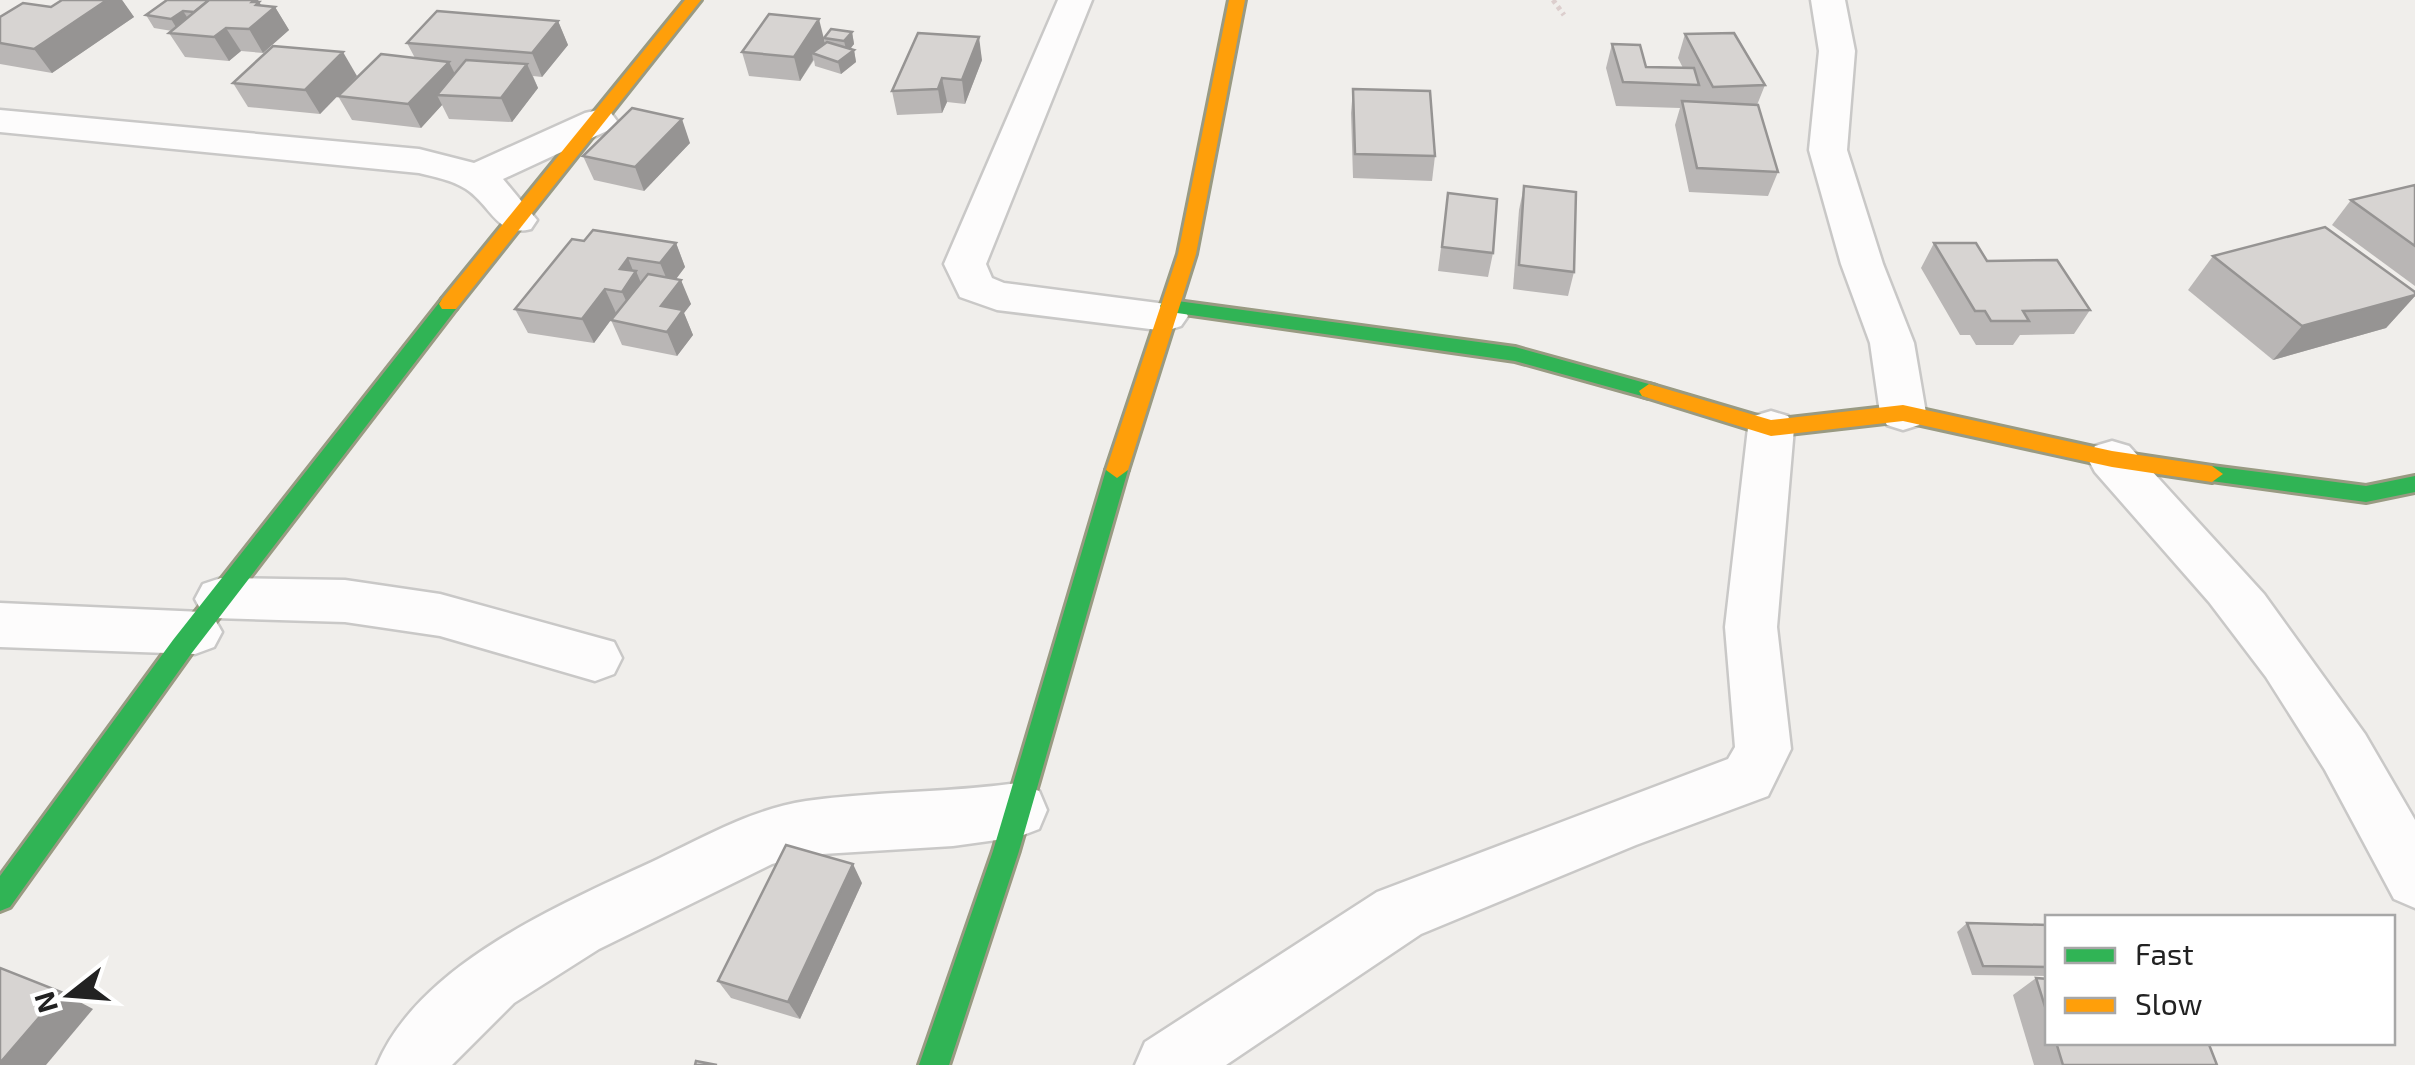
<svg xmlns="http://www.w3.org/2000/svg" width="2415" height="1065" viewBox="0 0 2415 1065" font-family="'Exo 2',sans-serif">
<rect width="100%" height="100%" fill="#f0eeeb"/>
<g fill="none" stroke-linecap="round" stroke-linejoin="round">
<g stroke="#c9c8c7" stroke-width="5">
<g id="street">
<polygon points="1058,0 1092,0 986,264 992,278 1004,283 1181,306 1188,316 1181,326 1166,331 997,310 960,297 944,264"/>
<polygon points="1811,0 1845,0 1855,51 1847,150 1883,264 1914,343 1926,413 1919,425 1903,430 1887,425 1880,413 1870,343 1841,264 1809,150 1819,51"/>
<path d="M0,110L419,149L474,163L585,113L598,110L611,113L617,121L611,129L503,179L537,220L531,229C497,238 492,206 466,189C452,180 435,177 419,173L0,132Z"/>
<polygon points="1771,411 1788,416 1794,428 1777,627 1791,749 1768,796 1636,845 1421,934 1226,1065 1135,1065 1145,1042 1377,892 1728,759 1735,747 1725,627 1748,428 1754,416"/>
<polygon points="2112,441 2129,446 2264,594 2365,734 2415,820 2415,908 2394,899 2325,770 2266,677 2209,602 2095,472 2088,459 2095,446"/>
<polygon points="221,578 345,580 440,594 614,642 622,658 614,674 595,681 440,636 345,622 214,618 222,632 214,647 195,654 0,647 0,603 202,612 195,599 203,584"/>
<path d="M1018,783L1039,791L1047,810L1039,829L1018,837L953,846L806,855L772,864L599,949L514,1003L452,1065H377C419,963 564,903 658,859C706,836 753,809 806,801C876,791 948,793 1018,783Z"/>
</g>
</g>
<g stroke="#999a82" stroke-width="6">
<g id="fast">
<polygon points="449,298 456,299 459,304 456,309 191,654 10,907 0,911 0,876 173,640 442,299"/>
<polygon points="1170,300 1515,347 1656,386 1659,391 1649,398 1515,361 1163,311 1160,306 1163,301"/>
<polygon points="1117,462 1128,470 1019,851 949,1065 919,1065 993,851 1106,470"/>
<polygon points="2212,466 2366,486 2415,476 2415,492 2366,502 2204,480 2201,474"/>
</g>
</g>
<g stroke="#999a82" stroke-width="6">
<g id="slow">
<polygon points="685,0 701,0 456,309 442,309 439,304 442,299"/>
<polygon points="1229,0 1245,0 1196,254 1128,470 1117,478 1106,470 1178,254"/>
<polygon points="1649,384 1771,420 1903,405 2112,451 2212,466 2223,474 2212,482 2112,467 1903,421 1771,436 1642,396 1639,391"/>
</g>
</g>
<polyline stroke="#dccecd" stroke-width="5" stroke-dasharray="4 4" stroke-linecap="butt" points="1553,0 1564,15"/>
<use href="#street" fill="#fdfcfc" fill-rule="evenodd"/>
<use href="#fast" fill="#30b455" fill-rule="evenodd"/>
<use href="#slow" fill="#ff9f0a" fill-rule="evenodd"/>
</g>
<g fill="#b9b6b5">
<polygon points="62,0 122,0 134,17 52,73 0,64 0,17 51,7"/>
<polygon points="258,0 261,5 275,7 289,30 263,53 241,51 229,61 185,57 169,33 172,31 154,28 146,15"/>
<polygon points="558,21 568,45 542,77 533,76 538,88 512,122 449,119 442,105 421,128 352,120 338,96 415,58 407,43"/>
<polygon points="852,32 854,44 850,49 854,50 856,62 841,74 815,66 814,60 800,81 749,76 742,52 825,43 824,38"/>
<polygon points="1685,34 1765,85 1757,105 1778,172 1768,196 1689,192 1675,125 1680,108 1616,106 1606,68 1612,44 1646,67 1683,68 1678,58"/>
<polygon points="982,60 965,104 947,102 942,113 897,115 892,91"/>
<polygon points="357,76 320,114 248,107 233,83"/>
<polygon points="1353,89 1435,156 1432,181 1353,178 1351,113"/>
<polygon points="690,143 644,191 594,180 583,156"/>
<polygon points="2415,185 2415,286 2332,225 2351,200"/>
<polygon points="1524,186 1574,272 1568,296 1513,289 1519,210"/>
<polygon points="1448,193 1493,253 1488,277 1438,271"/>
<polygon points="584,241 676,243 685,267 676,279 691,304 684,313 693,335 677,356 622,345 611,320 616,313 594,343 528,333 515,309"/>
<polygon points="1934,243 1987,261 2090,310 2074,334 2020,335 2013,345 1976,345 1970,335 1960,335 1921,268"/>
<polygon points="2213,256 2415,292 2415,296 2386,328 2273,360 2188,290"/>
<polygon points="862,883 800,1019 731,998 718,981"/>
<polygon points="1967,923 2048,925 2048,976 1972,975 1957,932"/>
<polygon points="2036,978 2048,979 2048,1042 2208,1042 2217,1065 2034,1065 2013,995"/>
</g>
<g fill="#969493">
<polygon points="107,0 122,0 134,17 52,73 34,49"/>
<polygon points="254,0 258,0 266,14 275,7 289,30 263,53 249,29 252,2"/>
<polygon points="183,11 191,23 179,32 171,19"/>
<polygon points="819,19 825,43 812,53 813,60 800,81 794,57"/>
<polygon points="558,21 568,45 542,77 532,53"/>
<polygon points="226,28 241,51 229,61 214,37"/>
<polygon points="852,32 854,44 847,53 844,41"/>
<polygon points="979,37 982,60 965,104 962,80"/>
<polygon points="854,50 856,62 841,74 838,62"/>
<polygon points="343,52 357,76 320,114 305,90"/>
<polygon points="449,62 461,86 437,95 442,105 421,128 408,104"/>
<polygon points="527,64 538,88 512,122 501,98"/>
<polygon points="942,78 947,102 942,113 938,89"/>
<polygon points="682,119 690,143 644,191 635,167"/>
<polygon points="676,243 685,267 670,287 660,263"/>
<polygon points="628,258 634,273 636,271 646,295 633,316 622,292 620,269"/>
<polygon points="681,280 691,304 684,313 693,335 677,356 667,332 661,306"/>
<polygon points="605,289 616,313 594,343 582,319"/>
<polygon points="2415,295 2415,296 2386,328 2273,360 2302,326"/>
<polygon points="853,864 862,883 800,1019 788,1002"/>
<polygon points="61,992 93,1009 46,1065 0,1065 0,1063"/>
</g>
<g fill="#d7d4d2" stroke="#969493" stroke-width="2.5">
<polygon points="62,0 107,0 34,49 0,43 0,17 23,3 51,7"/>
<polygon points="167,0 209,0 194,12 183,11 171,19 146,15"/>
<polygon points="209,0 254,0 252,2 259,2 256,5 275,7 249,29 226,28 214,37 169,33"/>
<polygon points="437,11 558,21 532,53 407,43"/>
<polygon points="769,14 819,19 794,57 742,52"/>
<polygon points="831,29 852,32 844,41 824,38"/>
<polygon points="918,33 979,37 962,80 942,78 938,89 892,91"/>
<polygon points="1734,33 1765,85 1713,87 1685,34"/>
<polygon points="827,42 854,50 838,62 812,53"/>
<polygon points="1612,44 1640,45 1646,67 1694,68 1699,85 1623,82"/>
<polygon points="273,46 343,52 305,90 233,83"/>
<polygon points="381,54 449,62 408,104 338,96"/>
<polygon points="466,60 527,64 501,98 437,95"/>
<polygon points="1353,89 1430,91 1435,156 1355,154"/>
<polygon points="1682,101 1758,105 1778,172 1697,168"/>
<polygon points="632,108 682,119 635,167 583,156"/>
<polygon points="2415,185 2415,246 2351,200"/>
<polygon points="1524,186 1576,192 1574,272 1519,265"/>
<polygon points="1448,193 1497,199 1493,253 1442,247"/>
<polygon points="2325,227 2415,292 2415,295 2302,326 2213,256"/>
<polygon points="593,230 676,243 660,263 628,258 620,269 636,271 622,292 605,289 582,319 515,309 572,239 584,241"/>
<polygon points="1934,243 1976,243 1987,261 2057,260 2090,310 2023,311 2029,321 1991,321 1985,311 1975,311"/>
<polygon points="648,274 681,280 661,306 683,310 667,332 611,320"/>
<polygon points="786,845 853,864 788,1002 718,981"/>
<polygon points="1967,923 2048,925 2048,967 1983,966"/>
<polygon points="0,968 61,992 0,1063"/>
<polygon points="2036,978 2048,979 2048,1016"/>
<polygon points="2056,1042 2208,1042 2217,1065 2063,1065"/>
<polygon points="696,1061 717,1065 695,1065"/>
</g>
<rect x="2045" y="915" width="350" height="130" fill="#ffffff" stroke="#a7a7a7" stroke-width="2.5"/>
<rect x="2065" y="948" width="50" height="15" fill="#30b455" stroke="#a7a7a7" stroke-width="2.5"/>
<text x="2135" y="965" font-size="30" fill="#222222">Fast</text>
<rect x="2065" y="998" width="50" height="15" fill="#ff9f0a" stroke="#a7a7a7" stroke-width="2.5"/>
<text x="2135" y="1015" font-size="30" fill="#222222">Slow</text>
<g transform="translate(70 995) rotate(253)" stroke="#ffffff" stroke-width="8" paint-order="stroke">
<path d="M0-8L18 38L0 25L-18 38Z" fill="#222222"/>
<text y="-15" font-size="28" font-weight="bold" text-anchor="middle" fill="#222222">N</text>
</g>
</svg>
